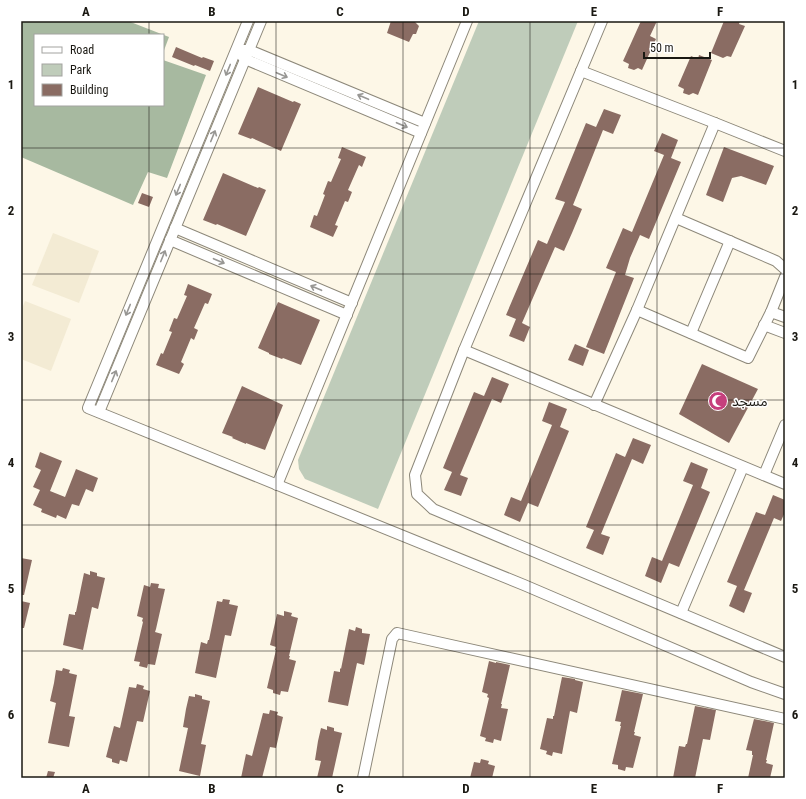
<svg xmlns="http://www.w3.org/2000/svg" width="806" height="799" viewBox="0 0 806 799" font-family="'Roboto Condensed','Noto Sans Arabic',sans-serif">
<rect width="100%" height="100%" fill="#fdf7e7"/>
<g fill="#f3ebd4">
<polygon points="53,233 99,251 79,303 32,285"/>
<polygon points="25,301 71,319 51,371 21,359 21,311"/>
</g>
<polygon fill="#bfccba" points="479,21 578,21 378,509 305,479 299,469 298,460"/>
<polygon fill="#a7b9a0" points="21,21 128,21 169,37 163,53 163,35 35,35 35,105 163,105 163,60 206,75 167,178 148,172 133,205 21,157"/>
<g fill="#8a6c63">
<polygon points="391,21 414,21 419,26 416,34 413,34 409,42 387,33"/>
<polygon points="641,21 657,21 650,36 656,39 642,70 638,68 634,70 628,68 629,64 623,61"/>
<polygon points="724,21 740,21 739,24 745,26 731,57 727,56 723,58 711,53"/>
<polygon points="176,47 202,58 203,57 214,61 210,71 195,65 194,66 172,57"/>
<polygon points="699,55 712,60 698,95 693,93 689,95 683,93 684,89 678,86 691,56 698,59"/>
<polygon points="258,87 293,102 294,101 301,104 281,151 252,138 251,139 238,134"/>
<polygon points="604,109 621,115 613,134 603,130 573,205 582,209 572,233 564,251 555,247 522,323 530,327 524,342 509,336 516,319 506,315 538,240 547,244 555,225 565,202 555,199 586,123 596,127"/>
<polygon points="662,133 678,140 671,158 681,162 649,239 640,235 630,258 625,275 634,278 604,354 586,347 616,272 606,268 623,228 632,232 664,155 654,151"/>
<polygon points="342,147 366,157 362,167 359,165 348,190 352,192 348,202 345,201 335,225 338,226 333,237 310,227 314,215 317,216 325,195 323,194 328,181 331,182 341,159 338,158"/>
<polygon points="724,147 774,166 766,185 741,176 732,178 723,202 706,195"/>
<polygon points="223,173 258,188 259,187 266,190 246,236 217,224 216,225 203,220"/>
<polygon points="142,193 153,197 149,207 138,203"/>
<polygon points="188,284 212,294 208,304 205,303 194,328 198,330 194,340 191,338 181,362 184,364 179,374 156,365 161,353 163,354 172,332 169,331 174,318 177,319 187,296 184,295"/>
<polygon points="278,302 320,320 301,365 283,358 282,359 269,354 269,353 258,348"/>
<polygon points="575,344 589,350 583,366 568,360"/>
<polygon points="702,364 758,389 729,443 679,414"/>
<polygon points="492,377 509,384 501,403 492,399 460,475 468,478 461,496 444,490 452,472 443,468 474,392 484,396"/>
<polygon points="242,386 283,405 265,450 246,443 246,444 232,438 233,437 222,433"/>
<polygon points="549,402 567,409 560,427 569,431 538,507 528,503 520,522 504,515 511,497 521,501 552,425 542,421"/>
<polygon points="633,438 651,445 643,464 632,459 601,534 610,537 603,555 586,548 594,530 586,527 616,453 625,457"/>
<polygon points="40,452 62,461 50,491 65,497 76,469 98,478 93,492 86,489 79,506 72,504 66,519 57,515 56,518 41,512 42,509 33,505 40,490 33,487 41,470 35,467"/>
<polygon points="691,462 708,469 701,488 710,492 679,567 669,563 661,583 645,576 652,557 662,561 693,485 683,481"/>
<polygon points="773,495 785,500 785,512 781,521 774,518 744,590 752,593 744,613 729,606 737,586 727,582 756,512 765,515"/>
<polygon points="21,558 32,560 24,595 21,595"/>
<polygon points="90,571 97,573 97,576 105,578 98,609 92,607 83,650 63,645 69,614 75,615 75,612 76,612 84,573 90,575"/>
<polygon points="151,583 159,584 158,588 165,589 156,629 155,632 162,634 155,665 148,664 147,668 139,666 140,662 134,661 143,622 142,621 143,618 137,616 144,585 150,587"/>
<polygon points="223,599 230,600 229,604 238,606 231,636 225,635 216,678 195,673 201,642 207,644 208,640 209,640 217,601 222,602"/>
<polygon points="21,601 30,603 24,628 21,628"/>
<polygon points="284,611 292,613 291,616 298,618 289,656 290,656 289,659 296,661 288,692 281,691 280,695 273,693 273,690 267,688 276,650 275,650 276,647 270,645 277,614 284,616"/>
<polygon points="356,627 362,629 362,633 370,634 364,665 357,663 348,706 328,702 334,671 340,672 340,668 341,669 349,629 355,631"/>
<polygon points="489,661 496,663 496,662 510,665 501,704 502,704 501,708 508,709 501,741 494,739 493,743 485,741 486,738 480,736 489,698 487,697 488,694 482,692"/>
<polygon points="63,668 70,670 69,673 77,675 69,716 75,717 69,747 48,743 56,703 50,701 54,683 56,670 62,671"/>
<polygon points="562,677 575,679 575,680 583,682 577,713 570,711 562,754 553,752 552,756 546,754 547,751 540,749 547,718 553,719 553,716 554,716"/>
<polygon points="137,684 144,686 143,689 150,691 143,722 137,721 127,762 120,760 119,764 112,762 112,759 106,757 114,726 120,728 129,687 136,688"/>
<polygon points="622,690 643,694 634,732 635,732 634,735 641,737 633,768 626,767 625,771 618,769 618,765 612,764 621,726 620,726 621,722 615,721"/>
<polygon points="195,694 202,696 202,699 210,701 201,744 206,745 200,776 179,771 188,728 183,727 186,709 189,696 195,697"/>
<polygon points="695,706 716,710 710,740 703,739 695,778 673,778 679,746 685,747 686,744 687,744"/>
<polygon points="270,710 278,712 277,715 283,717 276,748 270,747 262,778 241,778 246,754 252,756 263,713 269,714"/>
<polygon points="754,719 774,723 766,760 767,760 766,763 773,765 770,778 748,778 753,755 752,755 752,751 746,750"/>
<polygon points="327,726 334,728 334,731 342,733 332,778 317,778 321,761 315,760 318,741 321,728 327,730"/>
<polygon points="481,759 489,761 488,764 495,766 492,778 470,778 474,762 480,763"/>
<polygon points="48,771 55,772 53,778 46,778"/>
</g>
<g fill="none" stroke-linecap="round" stroke-linejoin="round">
<g stroke="#8d887a" stroke-width="12">
<g id="minor">
<polyline points="248,21 88,408 524,585 751,682 785,694"/>
<polyline points="602,21 464,350 415,475 417,494 433,509 785,657"/>
<polyline points="242,50 249,50 425,123"/>
<polyline points="240,54 245,59 421,133"/>
<polyline points="581,71 715,123 785,151"/>
<polyline points="676,218 776,261 785,269"/>
<polyline points="175,228 352,303"/>
<polyline points="170,240 347,315"/>
<polyline points="637,310 748,358 771,312 785,277"/>
<polyline points="771,312 785,317"/>
<polyline points="764,325 785,333"/>
<polyline points="691,333 730,241"/>
<polyline points="464,350 785,484"/>
<polyline points="594,405 637,310 715,123"/>
<polyline points="99,412 261,21"/>
<polyline points="764,475 785,425"/>
<polyline points="277,485 467,21"/>
<polyline points="681,613 743,467"/>
<polyline points="363,778 392,639 397,633 785,719"/>
</g>
</g>
<use href="#minor" stroke="#fff" stroke-width="10"/>
</g>
<defs><path id="oneway-shaft" d="M-6 0H5M1.5-3L5.5 0L1.5 3" fill="none" stroke-width="1.6" stroke-linecap="round" stroke-linejoin="round"/></defs>
<g stroke="#989794">
<use href="#oneway-shaft" transform="translate(228 70) rotate(112)"/>
<use href="#oneway-shaft" transform="translate(282 75) rotate(23)"/>
<use href="#oneway-shaft" transform="translate(363 97) rotate(-157)"/>
<use href="#oneway-shaft" transform="translate(402 125) rotate(23)"/>
<use href="#oneway-shaft" transform="translate(213 136) rotate(-68)"/>
<use href="#oneway-shaft" transform="translate(178 190) rotate(112)"/>
<use href="#oneway-shaft" transform="translate(163 256) rotate(-68)"/>
<use href="#oneway-shaft" transform="translate(219 261) rotate(23)"/>
<use href="#oneway-shaft" transform="translate(316 288) rotate(-157)"/>
<use href="#oneway-shaft" transform="translate(128 310) rotate(112)"/>
<use href="#oneway-shaft" transform="translate(114 376) rotate(-68)"/>
</g>
<path fill="none" stroke="#1a1812" stroke-width="1" stroke-opacity="0.55" d="M149,21V35M276,21V778M403,21V778M530,21V778M657,21V778M149,105V778M21,148H785M21,274H785M21,400H785M21,525H785M21,651H785"/>
<defs>
<g id="mosque-disc" transform="scale(1)"><circle r="9.5" fill="#c63f7d" stroke="#fff"/><path d="M3.5-4.9A6 6 0 1 0 3.5 4.9A5 5 0 1 1 3.5-4.9Z" fill="#fff"/></g>
</defs>
<g fill-rule="evenodd">
<use href="#mosque-disc" x="718" y="401"/>
</g>
<g text-anchor="middle" dominant-baseline="central" stroke-width="3" stroke-linejoin="round" paint-order="stroke">
<g font-size="14" fill="#1a1812" stroke="#fff" text-anchor="start">
<text x="732" y="401">مسجد</text>
</g>
</g>
<rect width="806" height="799" fill="none" stroke="#ffffff" stroke-width="44"/>
<rect x="34" y="34" width="130" height="72" fill="#ffffff" stroke="#a3a3a0"/>
<rect x="42" y="47" width="20" height="6" fill="#ffffff" stroke="#a3a3a0"/>
<text x="70" y="54" font-size="12" fill="#1a1812">Road</text>
<rect x="42" y="64" width="20" height="12" fill="#bfccba" stroke="#a3a3a0"/>
<text x="70" y="74" font-size="12" fill="#1a1812">Park</text>
<rect x="42" y="84" width="20" height="12" fill="#8a6c63" stroke="#a3a3a0"/>
<text x="70" y="94" font-size="12" fill="#1a1812">Building</text>
<path d="M644 52v6h66v-6" fill="none" stroke="#1a1812" stroke-width="2"/>
<text x="650" y="52" font-size="12" fill="#1a1812" stroke="#ffffff" stroke-width="3" paint-order="stroke">50 m</text>
<rect x="22" y="22" width="762" height="755" fill="none" stroke="#1a1812" stroke-width="1.5"/>
<g font-size="13" text-anchor="middle" font-weight="bold" fill="#1a1812">
<text x="86" y="16">A</text>
<text x="212" y="16">B</text>
<text x="340" y="16">C</text>
<text x="466" y="16">D</text>
<text x="594" y="16">E</text>
<text x="720" y="16">F</text>
<text x="11" y="89">1</text>
<text x="795" y="89">1</text>
<text x="11" y="215">2</text>
<text x="795" y="215">2</text>
<text x="11" y="341">3</text>
<text x="795" y="341">3</text>
<text x="11" y="467">4</text>
<text x="795" y="467">4</text>
<text x="11" y="593">5</text>
<text x="795" y="593">5</text>
<text x="11" y="719">6</text>
<text x="795" y="719">6</text>
<text x="86" y="793">A</text>
<text x="212" y="793">B</text>
<text x="340" y="793">C</text>
<text x="466" y="793">D</text>
<text x="594" y="793">E</text>
<text x="720" y="793">F</text>
</g>
</svg>
